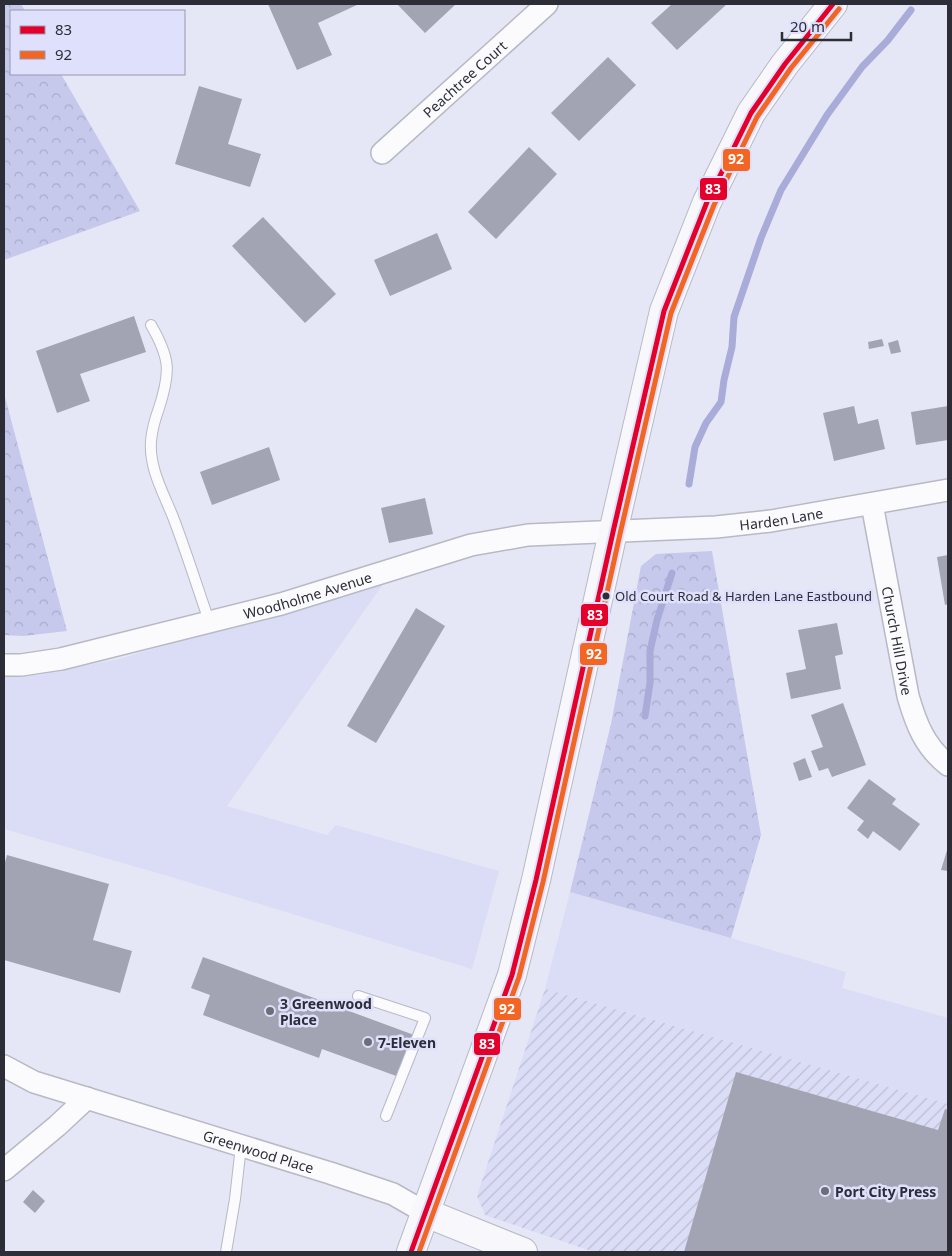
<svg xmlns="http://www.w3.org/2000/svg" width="952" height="1256" viewBox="0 0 952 1256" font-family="'Noto Sans',sans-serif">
<defs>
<pattern id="industrial-furrows" width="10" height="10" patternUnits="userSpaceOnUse" patternTransform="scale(1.25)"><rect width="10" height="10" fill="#daddf5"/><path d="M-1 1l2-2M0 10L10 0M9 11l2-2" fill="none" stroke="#bbbed3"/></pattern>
<pattern id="forest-crowns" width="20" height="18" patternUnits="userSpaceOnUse" patternTransform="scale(1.25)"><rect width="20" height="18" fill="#c6c8ec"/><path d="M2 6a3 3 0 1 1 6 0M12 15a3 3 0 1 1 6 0" fill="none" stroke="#aaaccb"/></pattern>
</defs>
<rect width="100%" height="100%" fill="#e5e7f6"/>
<g fill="#daddf5">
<polygon points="386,580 227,806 327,835 336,825 499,871 472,969 168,876 4,829 4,676 38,675 119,659"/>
<polygon points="570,892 731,938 846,972 842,988 948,1018 948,1104 545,989"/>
</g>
<polygon fill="url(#industrial-furrows)" points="545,989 948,1104 948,1252 594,1252 485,1215 477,1196"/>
<g fill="url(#forest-crowns)">
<polygon points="4,4 21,4 25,11 11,11 11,74 61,74 140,211 4,260"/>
<polygon points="4,393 67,631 23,636 4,635"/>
<polygon points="712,551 761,835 731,938 570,892 611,724 641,566 656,554"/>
</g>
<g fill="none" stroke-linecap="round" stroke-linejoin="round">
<g stroke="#a9abd8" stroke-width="7">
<polyline points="689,484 695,447 706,423 721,402 724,380 732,347 734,317 761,238 781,190 827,115 862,67 888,40 911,10"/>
<polyline points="645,716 650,683 650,651 657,620 672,573"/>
</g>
</g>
<g fill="#a2a3b3">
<polygon points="268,4 359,4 318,23 332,55 297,70"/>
<polygon points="397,4 456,4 425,33"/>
<polygon points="672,4 727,4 677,50 651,23"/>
<polygon points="608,57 636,85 579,141 551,113"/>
<polygon points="199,86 242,99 228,144 261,154 250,187 175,164"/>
<polygon points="529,147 557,174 496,239 468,212"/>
<polygon points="263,217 336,294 305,323 232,246"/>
<polygon points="437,233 452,269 390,296 374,260"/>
<polygon points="134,316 146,352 80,374 90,401 57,413 36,351"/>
<polygon points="882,339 884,346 869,349 868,342"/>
<polygon points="898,340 901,352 891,354 888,343"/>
<polygon points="854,406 858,424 878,419 885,449 834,461 823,413"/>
<polygon points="948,406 948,440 916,445 911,412"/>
<polygon points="269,447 280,480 212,505 200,472"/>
<polygon points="425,498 433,534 389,543 381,508"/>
<polygon points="948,555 948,604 945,605 937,557"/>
<polygon points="416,608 445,626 376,743 347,726"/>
<polygon points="837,623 843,654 835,656 841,689 791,699 786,673 806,669 798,630"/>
<polygon points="843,703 866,765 832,777 828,768 819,771 811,751 823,747 811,715"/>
<polygon points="805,758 812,777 799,781 793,763"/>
<polygon points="869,779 896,799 892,804 920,824 900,851 873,831 868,839 857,830 864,821 847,808"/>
<polygon points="948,847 948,871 941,870"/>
<polygon points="7,855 109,884 93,940 132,951 120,993 4,960 4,866"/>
<polygon points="203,957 414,1035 399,1077 322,1049 319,1058 203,1015 210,995 191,988"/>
<polygon points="736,1072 938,1130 945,1109 948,1110 948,1252 684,1252"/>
<polygon points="33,1190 45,1201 35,1213 23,1202"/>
</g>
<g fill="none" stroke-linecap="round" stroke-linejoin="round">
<g stroke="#b7b9c4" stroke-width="12">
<g id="lane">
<path d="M151,325C170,358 171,371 159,408C155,419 152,429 151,441C149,468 163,492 173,517C186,551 197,586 209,621"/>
<polyline points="358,996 425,1018 386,1116"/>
<polyline points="226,1252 235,1199 241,1146"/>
</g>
</g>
<g stroke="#b7b9c4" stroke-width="24">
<g id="street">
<path id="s1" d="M382,153L547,4"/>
<path id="s2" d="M872,504L908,696C916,724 925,747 948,765"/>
<path id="s3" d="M4,665H21L61,659L281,604L471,545L528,535L716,527L771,521L948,490"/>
<path id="s4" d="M4,1066L34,1082L330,1173L393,1194L426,1213"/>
<polyline points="4,1170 57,1126 87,1098"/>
</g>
</g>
<g stroke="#b7b9c4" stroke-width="30">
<g id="secondary">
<polyline points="426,1213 523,1252"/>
<polyline points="411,1252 512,975 536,880 613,532 664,311 707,202 751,113 785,64 833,4"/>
</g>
</g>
<use href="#lane" stroke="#fbfbfe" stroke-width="10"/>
<use href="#street" stroke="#fbfbfe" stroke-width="21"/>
<use href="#secondary" stroke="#f8f8fc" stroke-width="28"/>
<g stroke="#dfe1fc" stroke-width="9">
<polyline id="bus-1" points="411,1252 512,975 536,880 613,532 664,311 707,202 751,113 785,64 833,4"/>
</g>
<g stroke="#dfe1fc" stroke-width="9">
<polyline id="bus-2" points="419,1252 519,977 543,882 620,534 671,313 714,205 757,117 791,68 839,9"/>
</g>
<use href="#bus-1" stroke="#e4002b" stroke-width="5"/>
<use href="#bus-2" stroke="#f26522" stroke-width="5"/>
</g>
<circle fill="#2c2d37" stroke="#dfe1fc" stroke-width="2" cx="606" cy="596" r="4.5"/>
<g fill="#6d6e7a" stroke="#dfe1fc" stroke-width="2">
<circle cx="270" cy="1011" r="5"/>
<circle cx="368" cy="1042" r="5"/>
<circle cx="825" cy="1191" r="5"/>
</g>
<g text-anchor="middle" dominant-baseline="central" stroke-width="5" stroke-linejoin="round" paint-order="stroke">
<g font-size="13" fill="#2c2d37" stroke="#dfe1fc" text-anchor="start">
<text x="615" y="596">Old Court Road &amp; Harden Lane Eastbound</text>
</g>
<g font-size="14" fill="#2c2d37" stroke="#dfe1fc">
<text stroke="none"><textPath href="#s1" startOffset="111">Peachtree Court</textPath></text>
<text stroke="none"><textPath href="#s3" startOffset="795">Harden Lane</textPath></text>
<text stroke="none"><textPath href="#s3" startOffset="312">Woodholme Avenue</textPath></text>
<text stroke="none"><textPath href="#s2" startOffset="139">Church Hill Drive</textPath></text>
<text stroke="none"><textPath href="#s4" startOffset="269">Greenwood Place</textPath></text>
</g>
<g font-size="14" font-weight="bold" fill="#2c2d37" stroke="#dfe1fc" text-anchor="start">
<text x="280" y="1003">3 Greenwood<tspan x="280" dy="16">Place</tspan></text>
<text x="378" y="1042">7-Eleven</text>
<text x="835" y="1191">Port City Press</text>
</g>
</g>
<g stroke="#dfe1fc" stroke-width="2">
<rect x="722" y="148" width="29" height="24" rx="5" fill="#f26522"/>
<rect x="699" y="177" width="29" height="24" rx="5" fill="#e4002b"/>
<rect x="580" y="603" width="29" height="24" rx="5" fill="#e4002b"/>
<rect x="579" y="642" width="29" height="24" rx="5" fill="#f26522"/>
<rect x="493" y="997" width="29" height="24" rx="5" fill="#f26522"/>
<rect x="473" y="1032" width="28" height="24" rx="5" fill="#e4002b"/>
</g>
<g font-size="14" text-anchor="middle" font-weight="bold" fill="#fff">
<text x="736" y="164">92</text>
<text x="713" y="194">83</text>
<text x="595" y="620">83</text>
<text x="594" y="659">92</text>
<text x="507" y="1014">92</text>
<text x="487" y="1049">83</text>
</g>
<rect width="952" height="1256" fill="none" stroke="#2c2d37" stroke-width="10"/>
<rect x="10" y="10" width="175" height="65" fill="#dfe1fc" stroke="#9799ad"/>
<rect x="20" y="26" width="25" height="8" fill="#e4002b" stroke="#9799ad"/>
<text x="55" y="35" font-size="15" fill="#2c2d37">83</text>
<rect x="20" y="51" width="25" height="8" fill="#f26522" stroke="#9799ad"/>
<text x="55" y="60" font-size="15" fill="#2c2d37">92</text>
<path d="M782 32v8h69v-8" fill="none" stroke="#2c2d37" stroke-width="2.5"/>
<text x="790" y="32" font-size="15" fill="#2c2d37" stroke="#dfe1fc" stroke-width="4" paint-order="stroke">20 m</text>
</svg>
